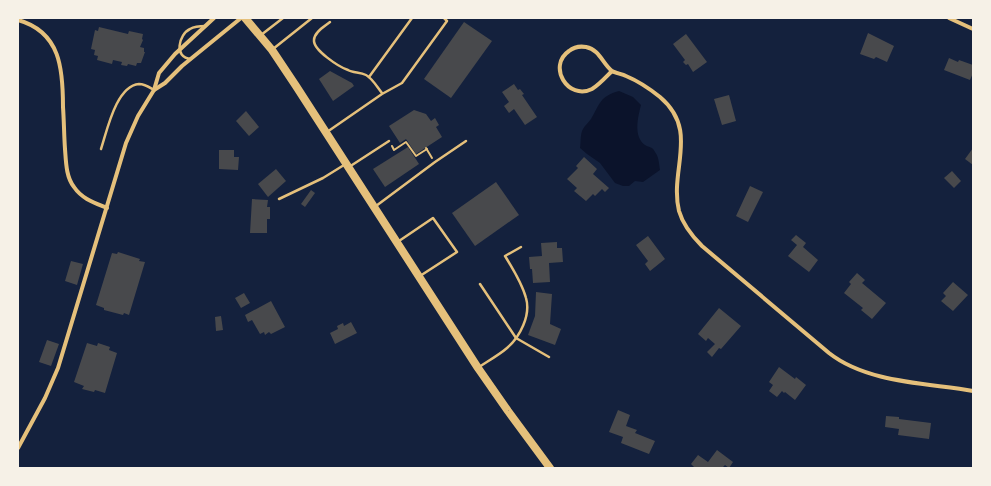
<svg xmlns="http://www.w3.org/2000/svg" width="991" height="486" viewBox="0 0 991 486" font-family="Quicksand,sans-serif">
<rect width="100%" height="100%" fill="#14213d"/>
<path fill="#0b132b" d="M619,91L633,97L641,105C638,117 633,136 645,145C650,148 652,146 655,152C659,157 659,164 660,170L643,182L635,181L629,186H623L615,183L600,163L587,154L580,148C581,142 580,134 583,129C585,125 589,122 591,119C600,104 600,96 619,91Z"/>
<g fill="#48494c">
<polygon points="464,22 492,41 451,98 424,79"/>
<polygon points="99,27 128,34 129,31 143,34 142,39 143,40 140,47 144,48 144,52 145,52 141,63 137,63 136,66 128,64 127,66 121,65 122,62 113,60 112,64 97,60 98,56 94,55 95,50 91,49 95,30 98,31"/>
<polygon points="868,33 894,46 887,62 876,57 874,59 860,54"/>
<polygon points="686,34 707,62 693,72 688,64 686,65 683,62 685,60 673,44"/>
<polygon points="949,58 958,62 959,60 973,65 973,73 970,80 944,70"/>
<polygon points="330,71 352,83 354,86 333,101 319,79"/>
<polygon points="514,84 518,90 520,89 524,94 522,95 537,117 525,125 514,109 509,113 504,106 509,102 502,92"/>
<polygon points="729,95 736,121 722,125 714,99"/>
<polygon points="414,110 426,114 431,121 435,118 439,125 436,127 442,137 416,154 406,139 400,143 389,126"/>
<polygon points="246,111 259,127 249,136 236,121"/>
<polygon points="408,147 419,164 385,187 373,169"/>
<polygon points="973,148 973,165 965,159"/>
<polygon points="219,150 234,150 234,157 239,157 238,170 219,169"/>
<polygon points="584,157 597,169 593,174 609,188 605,192 602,189 595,196 593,194 586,201 574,191 577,188 567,179 578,168 576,166"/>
<polygon points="276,169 286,181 268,197 258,184"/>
<polygon points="952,171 961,181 954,188 944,178"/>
<polygon points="496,182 519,215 475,246 452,213"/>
<polygon points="750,186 763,192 748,222 736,216"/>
<polygon points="311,190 315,193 305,207 301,204"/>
<polygon points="252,199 268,200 267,207 270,207 270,219 267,219 267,233 250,233"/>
<polygon points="796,235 806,243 803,247 818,260 809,272 788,256 797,245 791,240"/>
<polygon points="648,236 665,259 650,271 645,264 648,261 636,245"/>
<polygon points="557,242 557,248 562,248 563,262 549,263 550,282 533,283 532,269 530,269 529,257 542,256 541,243"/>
<polygon points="118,252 140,259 139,261 145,262 129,315 124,313 123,315 104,310 104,308 96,305 112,253 117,254"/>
<polygon points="71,261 83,264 77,285 65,281"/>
<polygon points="857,273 865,280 862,283 886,303 872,319 861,310 863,308 844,293 851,284 849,282"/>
<polygon points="953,282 968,295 953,311 941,301 946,296 943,293"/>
<polygon points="536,292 552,294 550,324 561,329 555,345 528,335 535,316"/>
<polygon points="244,293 250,303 241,308 235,298"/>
<polygon points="271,301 285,327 271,334 269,332 265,335 264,332 260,334 252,320 248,322 245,315"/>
<polygon points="719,308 741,326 721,349 719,348 712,357 707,352 715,344 708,338 706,341 698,334"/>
<polygon points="221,316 223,330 216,331 215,317"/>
<polygon points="351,322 357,333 335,344 330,333 338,329 337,326 343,323 344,326"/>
<polygon points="47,340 59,344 51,366 39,362"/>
<polygon points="87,343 97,346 98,343 110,347 109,350 117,353 105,393 95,390 94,392 82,389 84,386 74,382"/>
<polygon points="779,367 795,379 796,377 806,385 795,400 785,392 784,393 782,391 777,397 769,391 773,385 769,382"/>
<polygon points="618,410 630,415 626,426 637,430 635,433 655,441 649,454 621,443 623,437 609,432"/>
<polygon points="886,416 899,417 899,419 931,423 929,439 898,435 899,429 885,427"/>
<polygon points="717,450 733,462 729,468 725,465 722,468 695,468 691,464 698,455 708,462"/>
</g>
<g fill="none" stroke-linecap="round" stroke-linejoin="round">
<g stroke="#e5c07b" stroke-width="2">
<polyline points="392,146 394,150 406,142 416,156 427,149"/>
<polyline points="426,148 432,158"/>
</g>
<g stroke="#e5c07b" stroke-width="2.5">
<path d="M330,22C325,26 314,32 314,40C313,50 339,67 348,70C353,73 360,72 366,75C372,78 378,88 382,93"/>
<polyline points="261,35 283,18"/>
<polyline points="273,49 312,18"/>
<path d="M191,59C173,58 179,34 190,29C195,26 201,26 206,26"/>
<polyline points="369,77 412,18"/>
<polyline points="327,132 382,94 402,83 447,21 444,18"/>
<path d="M101,149C107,131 116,86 139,84C145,84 149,87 154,90"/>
<polyline points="349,167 389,141"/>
<polyline points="279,199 323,178 344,165"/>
<polyline points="376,206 435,162 466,141"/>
<polyline points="399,241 433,218 457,252 420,276"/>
<polyline points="480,284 516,338 549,357"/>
<path d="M479,367C488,361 499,355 507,348C520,337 531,315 526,298C522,283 513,269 505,256L521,247"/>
</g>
<g stroke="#e5c07b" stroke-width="4">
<polyline points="949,18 973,29"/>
<path d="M18,20C61,32 63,70 63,107C64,121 64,135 65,149C66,162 66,177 74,187C82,199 95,203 107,208"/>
<path d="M612,71C606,77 599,85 592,89C568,101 547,66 569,51C574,47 580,46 586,47C600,50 602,63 612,71C615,73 622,74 626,76C638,81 650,89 660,97C700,131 669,169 679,211C683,225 692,236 702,246L829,353C867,383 927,383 973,391"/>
<polyline points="154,90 165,83 182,66 241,18"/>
<polyline points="18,448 45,398 58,368 126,143 138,116 154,90 159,73 175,54 214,18"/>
</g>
<polyline stroke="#e5c07b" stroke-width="8" points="245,18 272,50 296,86 478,368 508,411 550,468"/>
</g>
<rect width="991" height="486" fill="none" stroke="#f6f1e7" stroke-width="38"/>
</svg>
